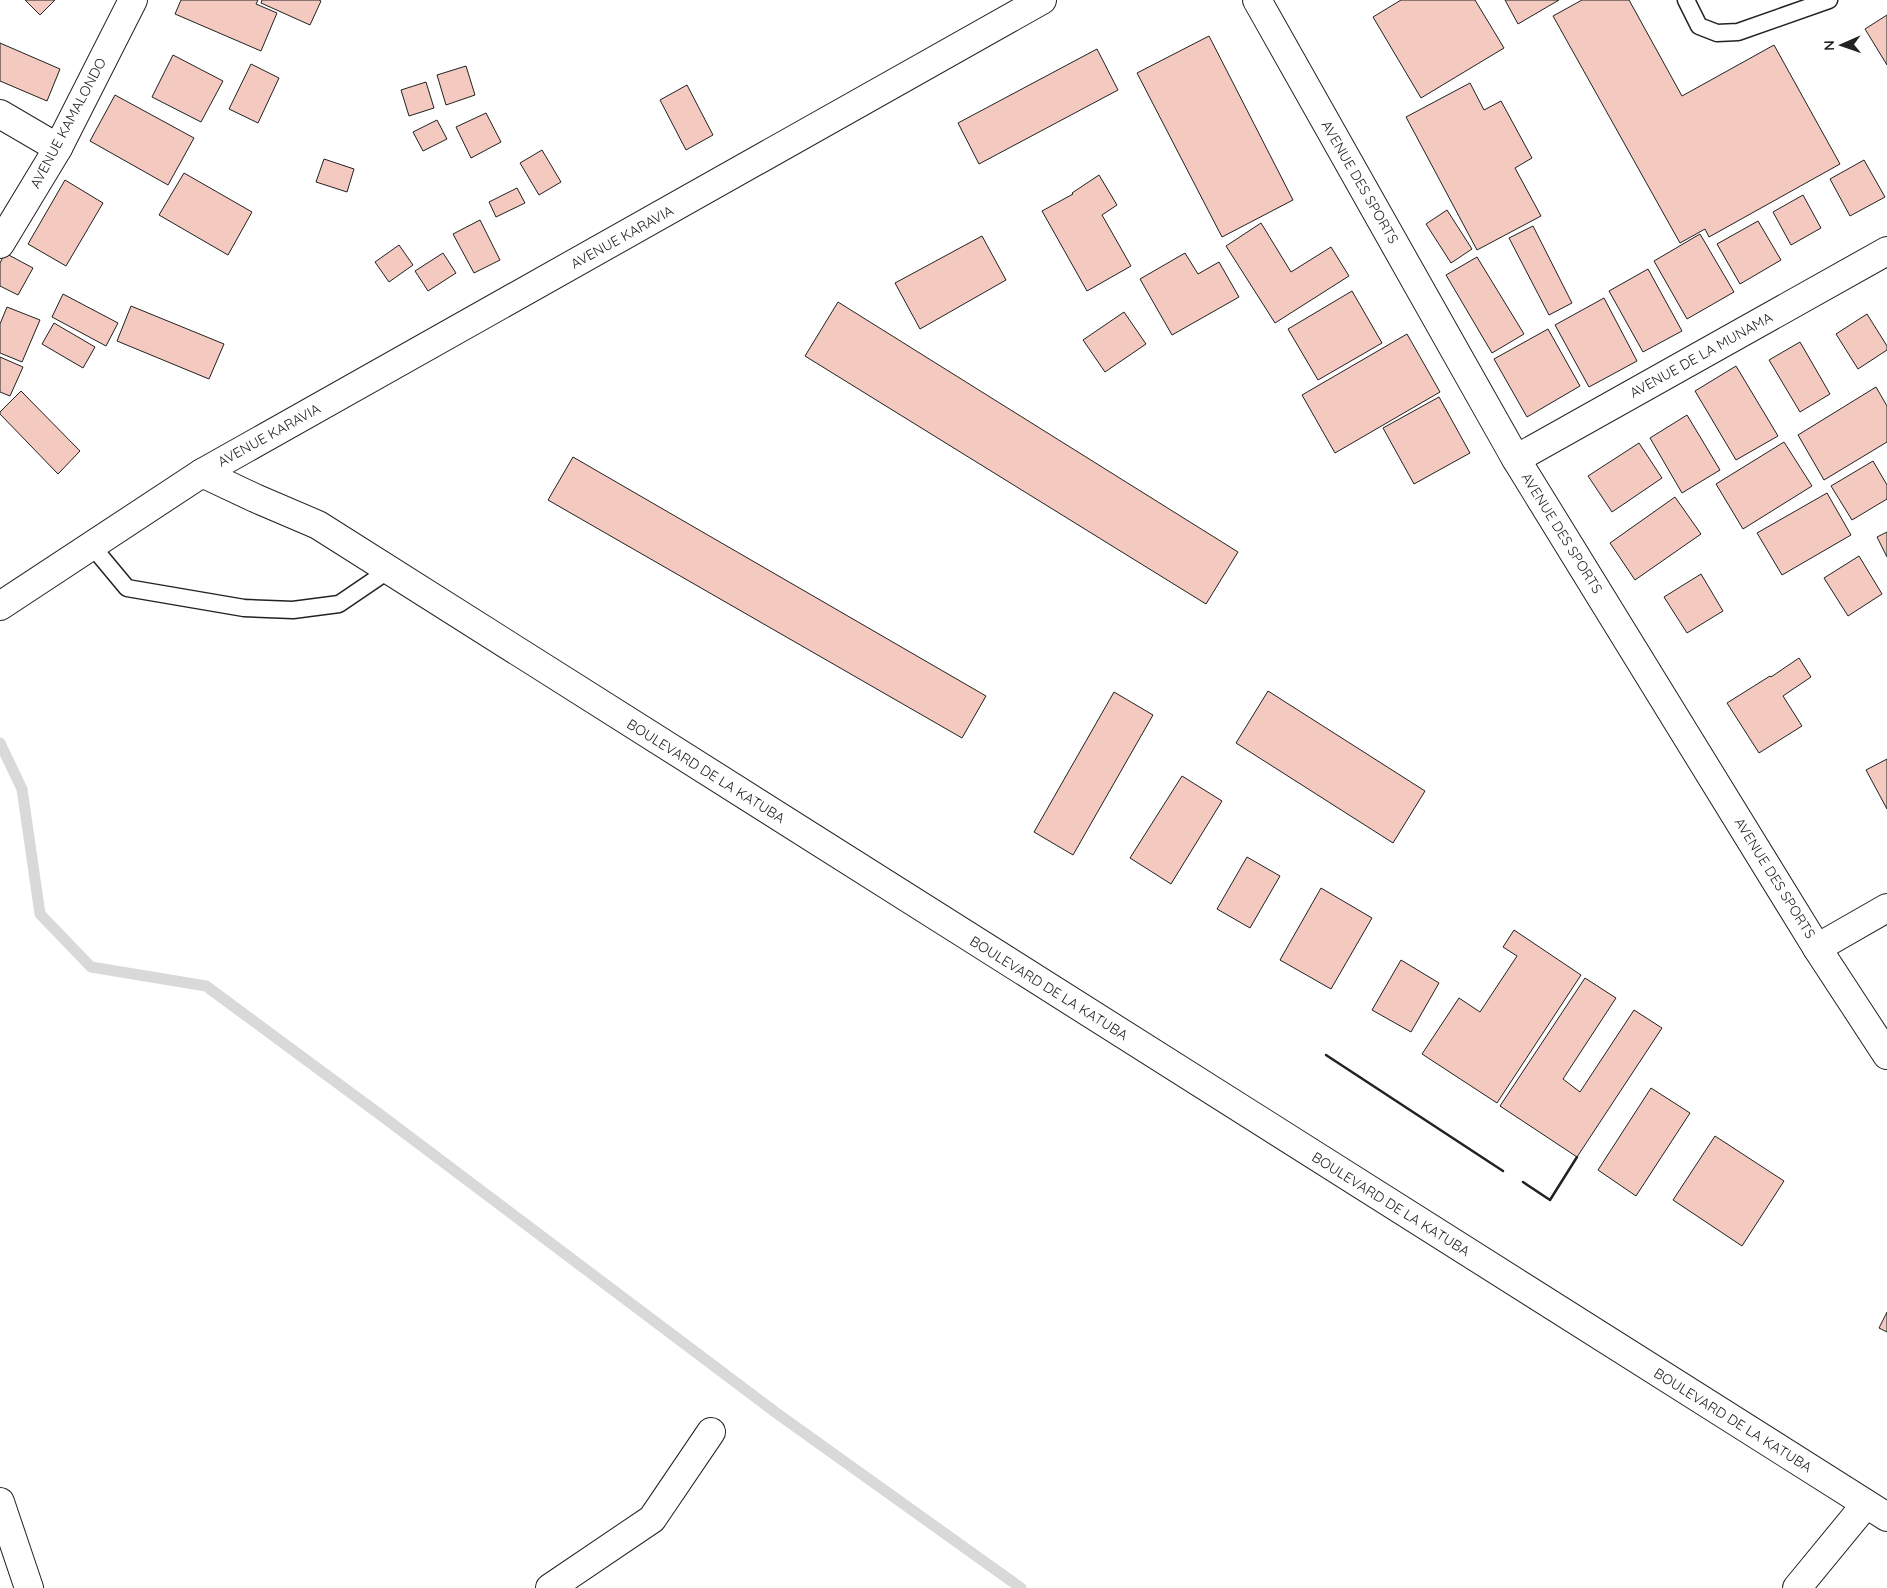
<svg xmlns="http://www.w3.org/2000/svg" width="1887" height="1588" viewBox="0 0 1887 1588" font-family="Quicksand,sans-serif">
<rect width="100%" height="100%" fill="#fff"/>
<g fill="none" stroke-linecap="round" stroke-linejoin="round">
<polyline stroke="#d9d9d9" stroke-width="11" points="0,743 22,789 40,914 91,967 206,986 382,1116 775,1412 1021,1588"/>
</g>
<g fill="#f3c9c0" stroke="#222">
<polygon points="25,0 55,0 40,15"/>
<polygon points="181,0 258,0 256,4 277,13 261,51 175,14"/>
<polygon points="262,0 319,0 321,1 310,25 261,3"/>
<polygon points="1401,0 1475,0 1504,48 1421,98 1373,17"/>
<polygon points="1505,0 1559,0 1518,24"/>
<polygon points="1582,0 1629,0 1682,96 1774,45 1840,164 1709,237 1705,229 1680,243 1553,16"/>
<polygon points="1887,15 1887,65 1865,29"/>
<polygon points="1209,36 1293,200 1222,237 1137,73"/>
<polygon points="0,43 60,69 47,101 0,81"/>
<polygon points="1097,49 1118,90 979,164 958,123"/>
<polygon points="173,55 223,81 201,122 152,97"/>
<polygon points="251,64 279,78 258,123 229,109"/>
<polygon points="466,66 475,95 446,105 437,75"/>
<polygon points="426,82 434,108 409,116 401,90"/>
<polygon points="1470,83 1484,110 1501,101 1532,158 1515,168 1541,216 1477,250 1406,117"/>
<polygon points="687,85 713,135 686,150 660,100"/>
<polygon points="115,95 194,138 168,185 90,141"/>
<polygon points="486,113 501,142 471,158 456,127"/>
<polygon points="437,120 447,139 423,151 413,132"/>
<polygon points="542,150 561,182 539,195 520,163"/>
<polygon points="324,159 354,169 347,192 316,182"/>
<polygon points="1864,160 1885,197 1850,216 1830,179"/>
<polygon points="184,173 252,212 228,255 159,215"/>
<polygon points="1099,175 1117,205 1102,215 1131,266 1087,291 1042,211 1073,194 1072,193"/>
<polygon points="65,180 103,203 66,266 28,244"/>
<polygon points="517,188 525,203 496,217 489,202"/>
<polygon points="1803,195 1821,228 1791,245 1773,212"/>
<polygon points="1447,210 1472,249 1451,263 1426,224"/>
<polygon points="480,220 500,260 474,273 453,234"/>
<polygon points="1758,221 1781,260 1740,284 1717,244"/>
<polygon points="1261,223 1291,272 1331,247 1349,276 1275,323 1226,246"/>
<polygon points="1533,226 1572,303 1549,315 1509,238"/>
<polygon points="1700,234 1734,292 1687,319 1654,261"/>
<polygon points="982,236 1006,280 920,329 895,283"/>
<polygon points="399,245 413,265 389,282 375,262"/>
<polygon points="5,253 33,268 18,295 0,286 0,263"/>
<polygon points="443,253 456,273 428,291 415,271"/>
<polygon points="1185,253 1198,274 1219,262 1239,297 1172,335 1140,279"/>
<polygon points="1477,257 1524,334 1492,353 1446,275"/>
<polygon points="1648,269 1682,331 1643,352 1609,291"/>
<polygon points="1352,291 1382,343 1318,380 1288,329"/>
<polygon points="63,294 118,323 106,346 52,317"/>
<polygon points="1604,298 1637,361 1589,387 1555,325"/>
<polygon points="838,302 1238,552 1206,604 805,356"/>
<polygon points="131,306 224,344 209,379 117,341"/>
<polygon points="7,307 40,320 22,362 0,353 0,324"/>
<polygon points="1124,312 1146,344 1105,372 1083,340"/>
<polygon points="1867,314 1887,346 1887,350 1858,369 1836,334"/>
<polygon points="54,323 95,347 83,368 42,344"/>
<polygon points="1548,329 1580,386 1527,417 1494,359"/>
<polygon points="1407,334 1440,392 1335,453 1302,395"/>
<polygon points="1800,342 1830,394 1800,412 1769,360"/>
<polygon points="0,357 23,367 10,396 0,392"/>
<polygon points="1736,366 1778,436 1736,460 1695,391"/>
<polygon points="1876,387 1887,406 1887,442 1824,480 1798,435"/>
<polygon points="21,391 80,451 58,474 0,414 0,412"/>
<polygon points="1439,397 1470,453 1414,484 1383,428"/>
<polygon points="1687,415 1720,470 1682,493 1650,438"/>
<polygon points="1784,442 1812,486 1743,529 1716,484"/>
<polygon points="1639,443 1662,478 1612,512 1588,476"/>
<polygon points="573,457 986,696 962,738 548,500"/>
<polygon points="1873,461 1887,485 1887,499 1852,520 1831,486"/>
<polygon points="1827,493 1851,535 1782,575 1757,533"/>
<polygon points="1675,497 1701,534 1635,580 1610,543"/>
<polygon points="1887,532 1887,557 1877,537"/>
<polygon points="1859,556 1882,594 1848,616 1824,578"/>
<polygon points="1701,574 1723,611 1687,633 1664,597"/>
<polygon points="1799,658 1811,677 1783,696 1802,726 1759,753 1727,703 1770,676 1771,677"/>
<polygon points="1268,691 1425,791 1393,843 1236,743"/>
<polygon points="1114,692 1153,715 1073,855 1034,832"/>
<polygon points="1887,759 1887,809 1866,770"/>
<polygon points="1182,776 1222,801 1171,884 1130,858"/>
<polygon points="1247,857 1280,876 1250,928 1217,909"/>
<polygon points="1321,888 1372,918 1331,989 1280,960"/>
<polygon points="1514,930 1581,975 1497,1103 1422,1054 1459,998 1480,1012 1517,956 1503,947"/>
<polygon points="1401,960 1439,983 1411,1032 1372,1010"/>
<polygon points="1585,978 1616,998 1563,1079 1580,1092 1634,1010 1662,1028 1577,1157 1500,1106"/>
<polygon points="1651,1088 1690,1113 1636,1196 1598,1170"/>
<polygon points="1715,1136 1784,1181 1742,1246 1673,1200"/>
<polygon points="1887,1312 1887,1332 1879,1328"/>
</g>
<g fill="none" stroke-linecap="round" stroke-linejoin="round">
<g stroke="#222" stroke-width="19">
<g id="service">
<polyline points="1686,0 1699,26 1717,33 1738,32 1829,0"/>
<polyline points="92,546 127,588 244,608 293,610 339,604 389,570"/>
</g>
</g>
<g stroke="#222" stroke-width="30">
<g id="minor">
<polyline points="1257,0 1516,459 1817,948 1887,1055"/>
<polyline points="0,114 58,148"/>
<polyline points="0,244 58,148 133,0"/>
<polyline points="1516,459 1887,251"/>
<polyline points="1817,948 1887,908"/>
<polyline points="0,1502 29,1588"/>
<polyline points="550,1588 652,1519 711,1432"/>
<polyline points="1797,1588 1866,1504"/>
</g>
</g>
<g stroke="#222" stroke-width="30">
<g id="tertiary">
<polyline points="202,473 255,498 318,525 1887,1517"/>
<polyline points="0,606 202,473 1042,0"/>
</g>
</g>
<use href="#service" stroke="#fff" stroke-width="16"/>
<use href="#minor" stroke="#fff" stroke-width="28"/>
<use href="#tertiary" stroke="#fff" stroke-width="28"/>
<g stroke="#222" stroke-width="2.5">
<polyline points="1326,1055 1503,1171"/>
<polyline points="1523,1182 1550,1200 1577,1157"/>
</g>
</g>
<g text-anchor="middle" dominant-baseline="central" stroke-width="4" stroke-linejoin="round" paint-order="stroke">
<g font-size="14" fill="#222" stroke="#fff">
<text transform="translate(68 123) rotate(-62)">AVENUE KAMALONDO</text>
<text transform="translate(1360 182) rotate(60)">AVENUE DES SPORTS</text>
<text transform="translate(622 237) rotate(-29)">AVENUE KARAVIA</text>
<text transform="translate(1701 355) rotate(-29)">AVENUE DE LA MUNAMA</text>
<text transform="translate(269 435) rotate(-29)">AVENUE KARAVIA</text>
<text transform="translate(1562 533) rotate(58)">AVENUE DES SPORTS</text>
<text transform="translate(706 771) rotate(32)">BOULEVARD DE LA KATUBA</text>
<text transform="translate(1775 878) rotate(58)">AVENUE DES SPORTS</text>
<text transform="translate(1049 988) rotate(32)">BOULEVARD DE LA KATUBA</text>
<text transform="translate(1391 1204) rotate(32)">BOULEVARD DE LA KATUBA</text>
<text transform="translate(1733 1420) rotate(32)">BOULEVARD DE LA KATUBA</text>
</g>
</g>
<g transform="translate(1842 45) rotate(268)" stroke="#ffffff" stroke-width="4" paint-order="stroke">
<path d="M0-4L9 19L0 12L-9 19Z" fill="#222222"/>
<text y="-8" font-size="14" font-weight="bold" text-anchor="middle" fill="#222222">N</text>
</g>
</svg>
